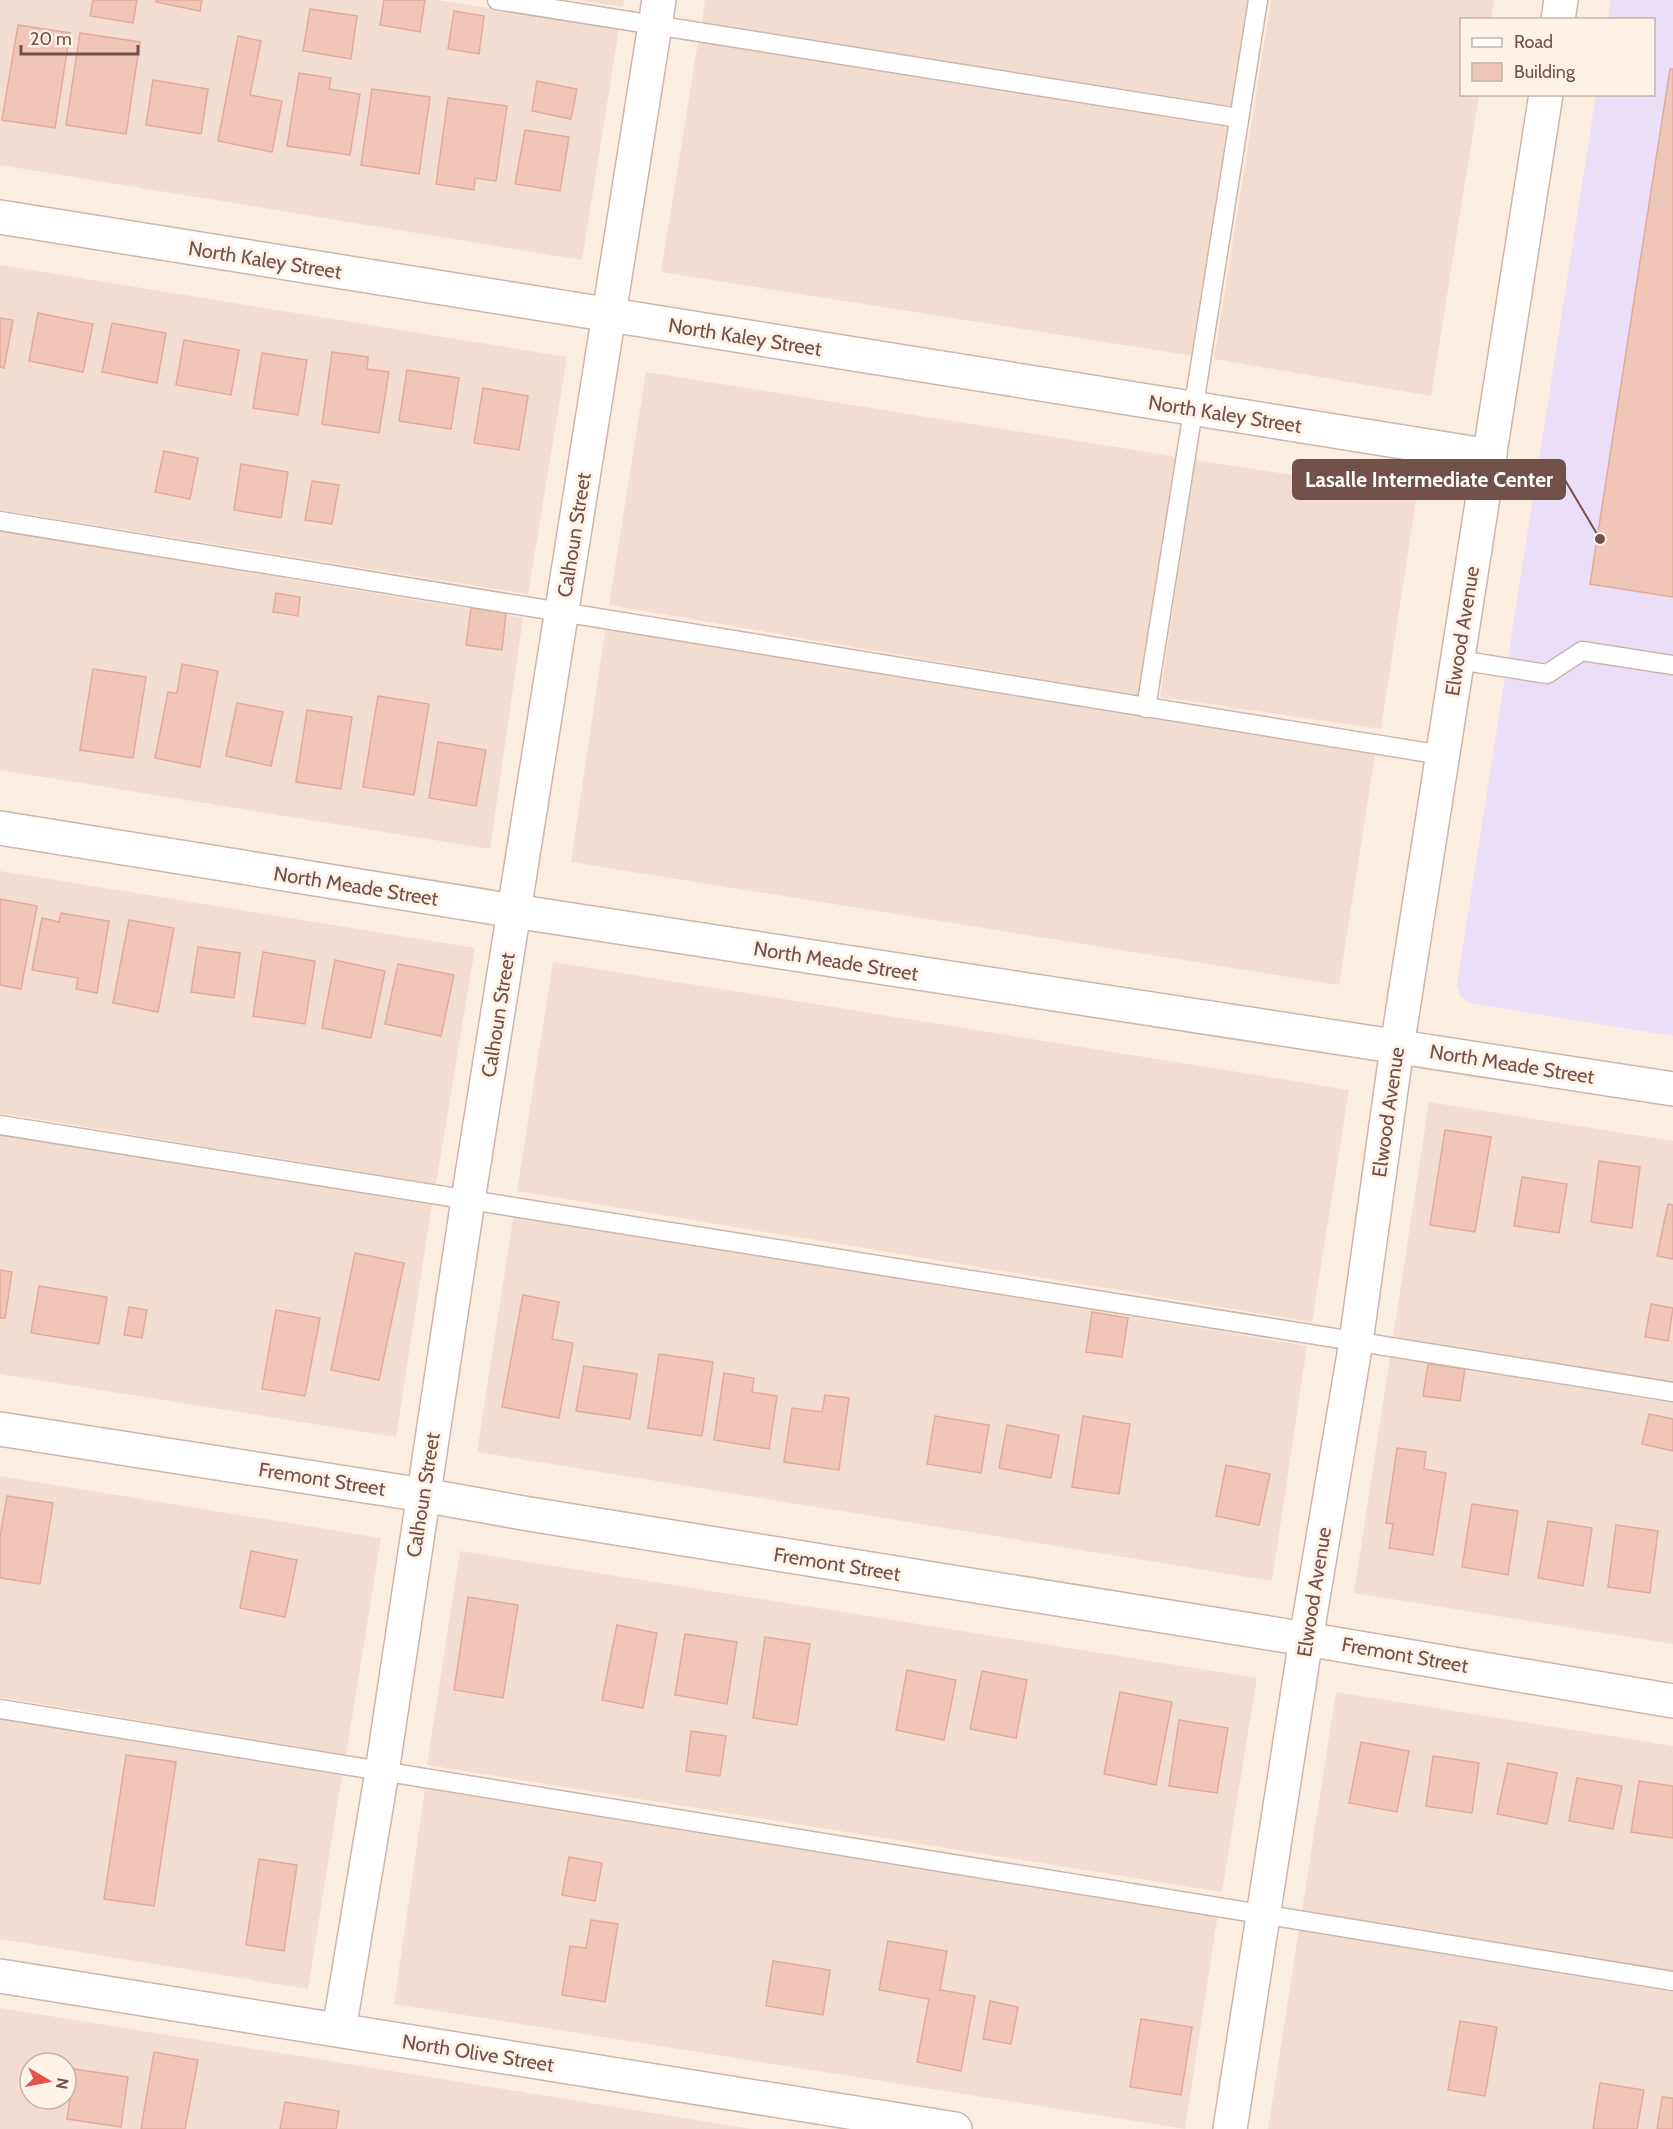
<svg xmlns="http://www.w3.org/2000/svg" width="1673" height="2129" viewBox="0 0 1673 2129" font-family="Cabin,sans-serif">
<rect width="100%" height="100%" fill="#fcede1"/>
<g fill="#f3ddd0" fill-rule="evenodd">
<polygon points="0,0 438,0 619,29 582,260 0,165"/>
<polygon points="579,0 624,0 623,7"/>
<polygon points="705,0 1250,0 1232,108 702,22"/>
<polygon points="1271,0 1494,0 1491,19 1462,20 1462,94 1479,95 1431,396 1214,359"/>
<polygon points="698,42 1230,126 1194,356 661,272"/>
<polygon points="0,265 567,357 528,594 0,510"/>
<polygon points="646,372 1178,457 1140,696 609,605"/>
<polygon points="1195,460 1417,494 1381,729 1160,697"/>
<polygon points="0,531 523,618 490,849 0,770"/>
<polygon points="606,625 1375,755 1339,985 571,862"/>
<polygon points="0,871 475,948 436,1184 0,1113"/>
<polygon points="553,962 1349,1090 1312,1322 517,1191"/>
<polygon points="1429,1102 1673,1141 1673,1644 1354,1593"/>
<polygon points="0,1134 432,1204 396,1437 0,1374"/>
<polygon points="514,1213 1307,1346 1272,1581 477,1452"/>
<polygon points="0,1476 381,1538 346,1755 0,1697"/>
<polygon points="460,1551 1257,1678 1222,1892 427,1765"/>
<polygon points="1336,1692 1673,1746 1673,2129 1268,2129"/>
<polygon points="0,1720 342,1775 308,1989 0,1939"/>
<polygon points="425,1788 1218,1913 1185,2129 394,2004"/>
<path d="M0,2008L752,2129H0ZM30,2063H66V2099H30Z"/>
</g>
<polygon fill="#eadef8" points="1611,0 1673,0 1673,1036 1470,1003 1460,996 1457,984 1596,95 1654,94 1654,20 1608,19"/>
<g fill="#f0c6b9" stroke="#e3aa9a" stroke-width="1.5">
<polygon points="93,0 137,0 133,23 90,16"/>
<polygon points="156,0 202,0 200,11 156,2"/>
<polygon points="384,0 425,0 420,32 380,25"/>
<polygon points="310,9 357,16 351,59 303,51"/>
<polygon points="454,11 484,16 479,54 448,49"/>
<polygon points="18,25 70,33 55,128 2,120"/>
<polygon points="80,33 140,42 126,134 66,125"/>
<polygon points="238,36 261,41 250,95 282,101 272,152 218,141"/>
<polygon points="1670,69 1673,69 1673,597 1590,584"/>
<polygon points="299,73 331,78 329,89 360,94 350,155 287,146"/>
<polygon points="153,80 208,89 201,134 146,125"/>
<polygon points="537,81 577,89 571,119 532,111"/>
<polygon points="372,89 430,97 419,174 361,165"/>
<polygon points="448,98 507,106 496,181 475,178 474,190 436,184"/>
<polygon points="525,130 569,137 560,191 515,184"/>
<polygon points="38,313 93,324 83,372 29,361"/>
<polygon points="0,318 13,320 4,368 0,367"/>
<polygon points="112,323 166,333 157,383 102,372"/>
<polygon points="184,340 239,350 231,395 176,385"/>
<polygon points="332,352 368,357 367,369 389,372 379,433 322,424"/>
<polygon points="262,353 307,360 298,415 253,408"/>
<polygon points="407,370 459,378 451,429 399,421"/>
<polygon points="483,388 528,396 519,450 474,443"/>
<polygon points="164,451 198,458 190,499 155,492"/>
<polygon points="241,464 288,472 281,518 234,510"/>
<polygon points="312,481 339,485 332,524 305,520"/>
<polygon points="276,593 300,597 298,616 273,612"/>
<polygon points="471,608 506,613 502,650 466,645"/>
<polygon points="182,664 218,671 200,767 155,758 168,692 177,693"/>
<polygon points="93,669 146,677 133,758 80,750"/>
<polygon points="378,696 429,704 414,795 363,787"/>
<polygon points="237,703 283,712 271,766 226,756"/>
<polygon points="307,710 352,717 341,789 296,782"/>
<polygon points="438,742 486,750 476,806 429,798"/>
<polygon points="0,899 37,906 21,989 0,985"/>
<polygon points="61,913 109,921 97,993 76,989 78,978 32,970 42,918 59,922"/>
<polygon points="129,920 174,928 158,1012 113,1003"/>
<polygon points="198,947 240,953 234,998 191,992"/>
<polygon points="263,952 315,961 305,1024 253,1016"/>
<polygon points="335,960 385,971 371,1038 322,1028"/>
<polygon points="398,964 454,975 441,1036 385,1024"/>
<polygon points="1445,1130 1491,1137 1475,1232 1430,1225"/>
<polygon points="1599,1161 1640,1167 1632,1228 1591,1222"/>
<polygon points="1522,1177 1567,1184 1559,1233 1514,1226"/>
<polygon points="1668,1204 1673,1205 1673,1259 1657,1256"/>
<polygon points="355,1253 404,1263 379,1380 331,1370"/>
<polygon points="0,1270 12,1272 5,1318 0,1318"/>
<polygon points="39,1286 107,1297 99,1344 31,1333"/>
<polygon points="523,1295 559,1302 552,1339 573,1343 559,1418 502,1407"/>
<polygon points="1651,1304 1673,1308 1668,1341 1645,1337"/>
<polygon points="129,1307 147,1310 142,1338 124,1335"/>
<polygon points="276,1310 320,1318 305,1396 262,1389"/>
<polygon points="1092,1312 1128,1318 1122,1357 1086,1352"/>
<polygon points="659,1354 713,1362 702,1436 648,1428"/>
<polygon points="1428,1364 1465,1369 1460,1401 1423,1396"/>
<polygon points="584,1366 637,1374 630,1419 576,1411"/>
<polygon points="724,1373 754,1378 752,1392 777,1396 769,1449 714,1440"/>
<polygon points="825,1395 849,1398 839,1470 784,1462 792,1408 822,1412"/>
<polygon points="1649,1414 1673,1419 1673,1451 1642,1444"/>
<polygon points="935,1416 989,1425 981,1473 927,1464"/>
<polygon points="1083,1416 1130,1424 1119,1494 1072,1487"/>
<polygon points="1007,1425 1059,1435 1051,1478 999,1468"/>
<polygon points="1397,1448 1426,1452 1424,1469 1446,1473 1433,1555 1389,1548 1393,1524 1386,1523"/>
<polygon points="1226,1465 1270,1474 1259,1525 1216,1516"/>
<polygon points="7,1496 53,1503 40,1584 0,1578 0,1537"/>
<polygon points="1472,1504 1518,1511 1508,1575 1462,1567"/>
<polygon points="1548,1521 1592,1528 1583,1586 1538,1578"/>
<polygon points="1616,1525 1658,1531 1650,1593 1608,1587"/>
<polygon points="251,1551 297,1560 285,1617 240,1608"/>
<polygon points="468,1597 518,1605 503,1698 454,1690"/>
<polygon points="617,1625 657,1633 643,1708 602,1700"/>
<polygon points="685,1634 737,1642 727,1704 675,1695"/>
<polygon points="765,1637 810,1644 797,1725 753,1718"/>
<polygon points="907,1670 956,1680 944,1740 896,1730"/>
<polygon points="982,1671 1027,1680 1016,1738 970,1729"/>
<polygon points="1120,1692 1172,1702 1156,1785 1104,1774"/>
<polygon points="1179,1720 1228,1728 1217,1793 1169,1786"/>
<polygon points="691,1731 726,1736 720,1776 686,1771"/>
<polygon points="1361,1742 1409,1751 1397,1812 1349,1803"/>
<polygon points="126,1755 176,1762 154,1906 104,1899"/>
<polygon points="1433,1756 1479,1763 1472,1813 1426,1806"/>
<polygon points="1508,1763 1557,1773 1547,1824 1497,1814"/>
<polygon points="1577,1778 1622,1786 1613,1829 1569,1821"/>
<polygon points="1639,1781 1673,1786 1673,1838 1631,1832"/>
<polygon points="569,1857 602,1863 595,1901 562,1895"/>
<polygon points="259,1859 297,1865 284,1951 246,1945"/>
<polygon points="591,1920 618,1924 605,2002 562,1995 570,1946 586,1948"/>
<polygon points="888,1941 947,1951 940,1990 975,1996 961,2071 917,2062 929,1999 879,1990"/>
<polygon points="773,1961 830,1970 823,2015 766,2006"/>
<polygon points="990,2001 1018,2007 1011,2044 983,2039"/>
<polygon points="1141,2019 1192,2027 1181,2095 1130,2087"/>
<polygon points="1460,2021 1497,2027 1485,2096 1448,2090"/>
<polygon points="154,2052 198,2060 185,2129 141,2129"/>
<polygon points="74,2069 128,2077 121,2127 67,2119"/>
<polygon points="1600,2083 1644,2090 1637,2129 1593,2129"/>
<polygon points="1662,2097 1673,2098 1673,2129 1657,2129"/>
<polygon points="285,2102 339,2111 336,2129 280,2129"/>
</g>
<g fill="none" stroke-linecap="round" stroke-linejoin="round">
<g stroke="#ceb5ab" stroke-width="21">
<g id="service">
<polyline points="497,0 1239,118"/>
<polyline points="0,521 1442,755"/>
<polyline points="1458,660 1547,674 1582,651 1673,665"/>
<polyline points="1146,708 1258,0"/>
<polyline points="0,1125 1673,1392"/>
<polyline points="0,1709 1673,1981"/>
</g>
</g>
<g stroke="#ceb5ab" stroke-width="36">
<g id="minor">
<polyline points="0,217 1490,456"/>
<polyline points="0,828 514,911 1673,1089"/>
<polyline points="0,1429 423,1495 529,1514 1306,1639 1673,1701"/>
<polyline points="339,2030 382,1772 468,1200 659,0"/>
</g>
</g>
<g stroke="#ceb5ab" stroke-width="36">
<g id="tertiary">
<polyline points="1558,20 1561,0"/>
<polyline points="0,1976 955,2129"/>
<polyline points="1230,2129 1306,1639 1356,1342 1397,1047 1546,94"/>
</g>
</g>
<use href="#service" stroke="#fff" stroke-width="18"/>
<use href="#minor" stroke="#fff" stroke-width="33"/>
<use href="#tertiary" stroke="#fff" stroke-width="33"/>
</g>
<g text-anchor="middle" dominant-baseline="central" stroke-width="6" stroke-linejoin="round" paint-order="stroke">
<g font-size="20" fill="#725149" stroke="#fff2e7">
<text transform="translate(265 260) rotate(9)">North Kaley Street</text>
<text transform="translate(745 337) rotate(9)">North Kaley Street</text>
<text transform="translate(1225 414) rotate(9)">North Kaley Street</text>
<text transform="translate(574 535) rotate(-81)">Calhoun Street</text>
<text transform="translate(1462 631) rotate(-81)">Elwood Avenue</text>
<text transform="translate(356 886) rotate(9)">North Meade Street</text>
<text transform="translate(836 961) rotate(9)">North Meade Street</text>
<text transform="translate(498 1015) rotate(-81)">Calhoun Street</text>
<text transform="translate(1512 1064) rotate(9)">North Meade Street</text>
<text transform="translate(1388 1112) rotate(-82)">Elwood Avenue</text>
<text transform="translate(322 1479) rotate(9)">Fremont Street</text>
<text transform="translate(423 1495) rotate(-81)">Calhoun Street</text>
<text transform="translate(837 1564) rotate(9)">Fremont Street</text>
<text transform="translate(1314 1592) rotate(-81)">Elwood Avenue</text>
<text transform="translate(1405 1655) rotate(10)">Fremont Street</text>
<text transform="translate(478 2053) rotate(9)">North Olive Street</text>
</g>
</g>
<path fill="none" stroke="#725149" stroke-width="2" d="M1600 539L1565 480"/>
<circle fill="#725149" stroke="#fff2e7" stroke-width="2" cx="1600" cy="539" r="6"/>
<rect fill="#725149" stroke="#725149" stroke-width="2" x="1293" y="460" width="272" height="39" rx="6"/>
<g font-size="21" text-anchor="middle" font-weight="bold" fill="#fff">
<text x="1429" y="487">Lasalle Intermediate Center</text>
</g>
<rect x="1460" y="18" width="195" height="78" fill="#fff2e7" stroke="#c7b2a8" stroke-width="1.5"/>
<rect x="1472" y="38" width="30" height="9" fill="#ffffff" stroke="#c7b2a8" stroke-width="1.5"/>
<text x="1514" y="48" font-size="18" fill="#725149">Road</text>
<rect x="1472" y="63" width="30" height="18" fill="#f0c6b9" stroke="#c7b2a8" stroke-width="1.5"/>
<text x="1514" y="78" font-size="18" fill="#725149">Building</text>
<g transform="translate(48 2081) rotate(100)"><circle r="28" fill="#fff2e7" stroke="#c7b2a8" stroke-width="1.5"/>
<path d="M0-4.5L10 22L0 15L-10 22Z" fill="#e45248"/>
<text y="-9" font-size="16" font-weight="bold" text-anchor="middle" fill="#725149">N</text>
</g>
<path d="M21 45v9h117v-9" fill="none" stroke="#725149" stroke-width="3"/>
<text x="30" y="45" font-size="18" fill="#725149" stroke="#fff2e7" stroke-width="4.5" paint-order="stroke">20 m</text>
</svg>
